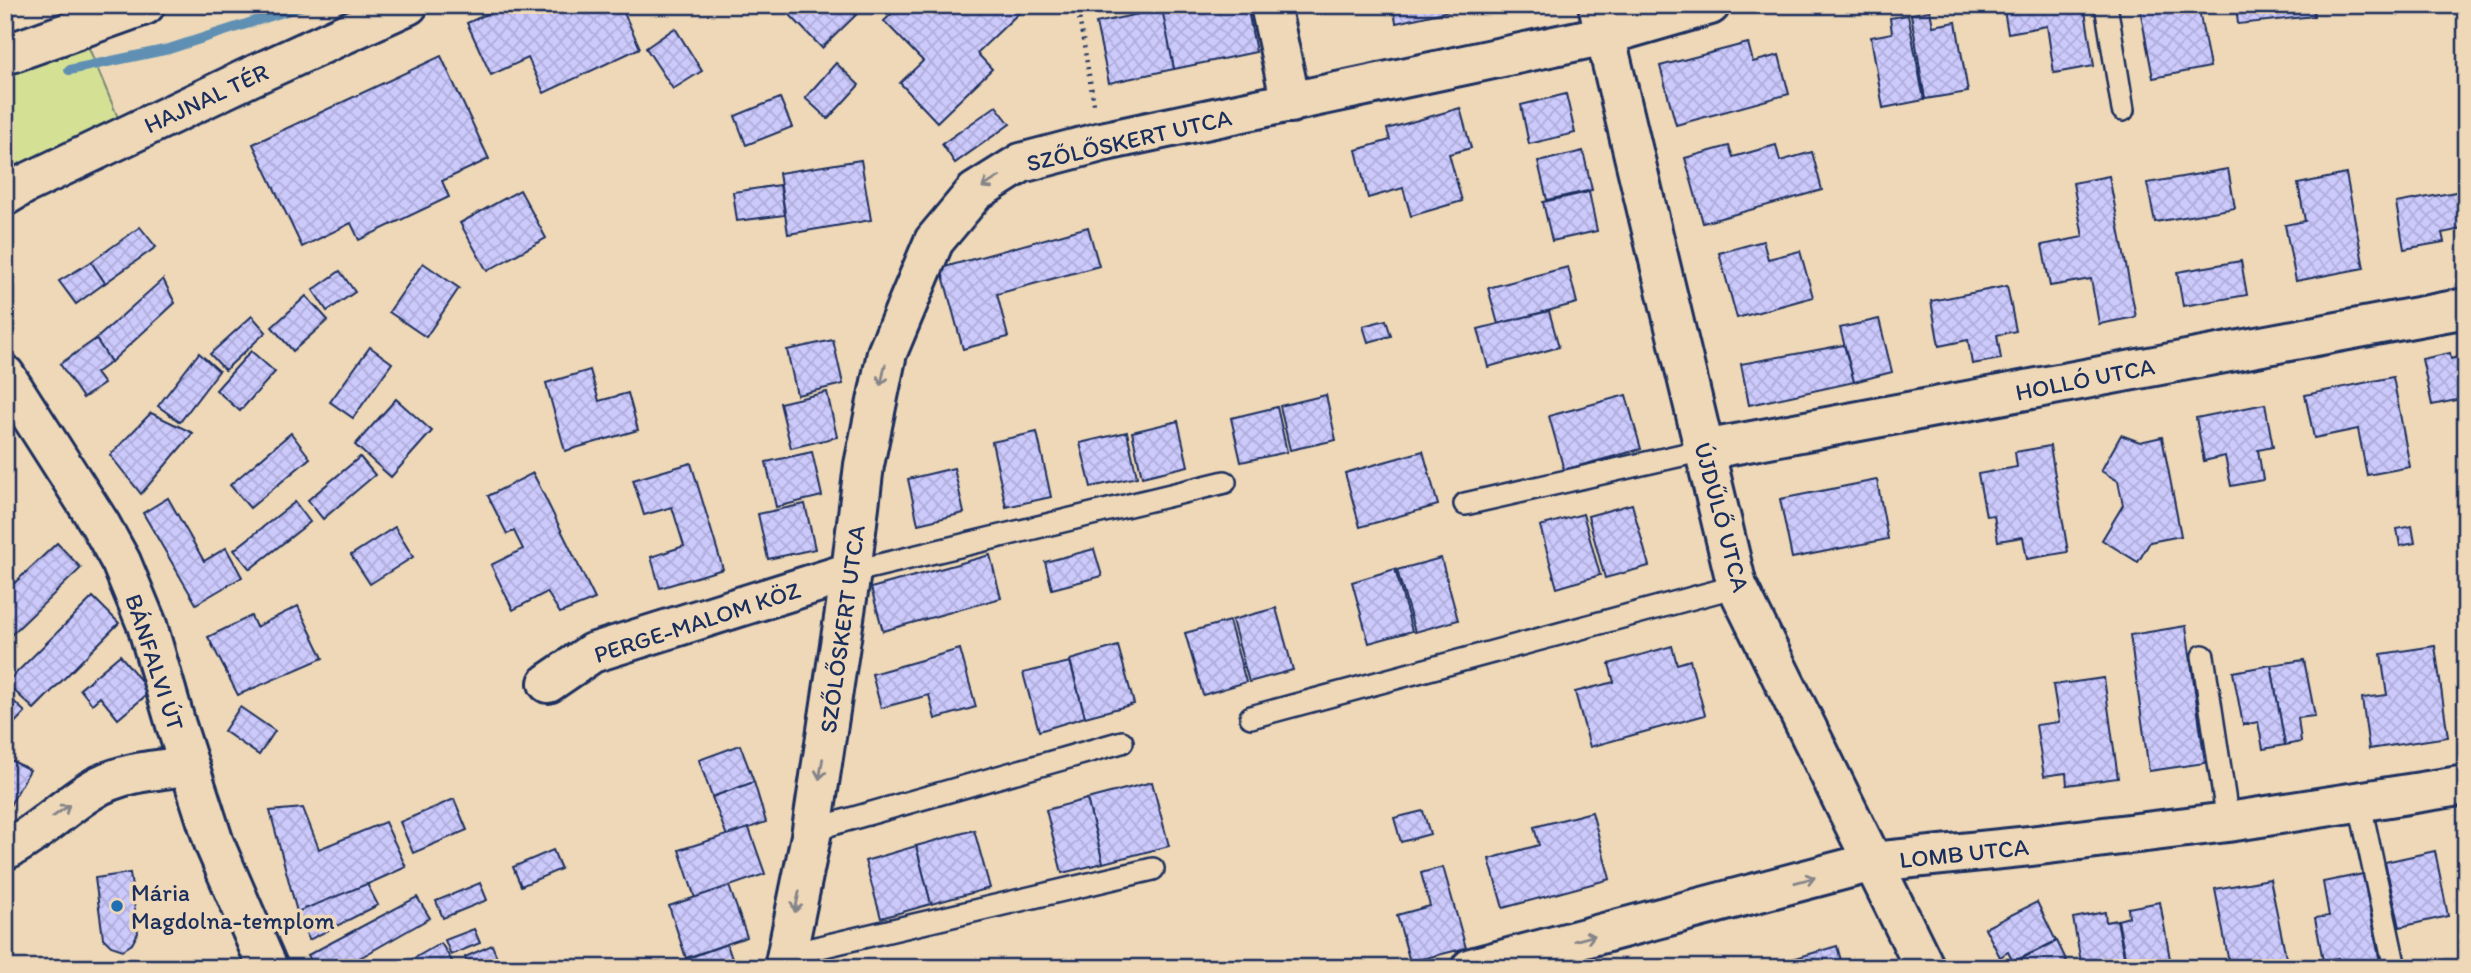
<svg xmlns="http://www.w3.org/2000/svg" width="2471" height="973" viewBox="0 0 2471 973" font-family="Itim,sans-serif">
<defs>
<pattern id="building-cross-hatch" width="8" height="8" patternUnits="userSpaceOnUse" patternTransform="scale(1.75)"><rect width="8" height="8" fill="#ccc9fb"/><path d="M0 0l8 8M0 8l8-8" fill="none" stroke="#afadda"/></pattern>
</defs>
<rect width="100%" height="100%" fill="#eed8b7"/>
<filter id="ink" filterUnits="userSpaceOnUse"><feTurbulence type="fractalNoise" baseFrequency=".0143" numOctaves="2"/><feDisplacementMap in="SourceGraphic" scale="14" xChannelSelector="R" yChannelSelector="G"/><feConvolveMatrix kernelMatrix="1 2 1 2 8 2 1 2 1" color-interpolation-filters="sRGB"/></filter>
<g filter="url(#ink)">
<polygon fill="#d4e093" stroke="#788878" stroke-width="2" points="86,41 119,120 5,172 5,71"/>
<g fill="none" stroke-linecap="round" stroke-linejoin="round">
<polyline stroke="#5f90b4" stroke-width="10" points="69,70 169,49 305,5"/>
</g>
<g fill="url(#building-cross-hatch)" stroke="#1b2f5e" stroke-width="2">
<polygon points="507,5 641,5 624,13 640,48 544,93 528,58 491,75 467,23"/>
<polygon points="801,5 849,5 857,14 822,48 790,15"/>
<polygon points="901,5 1026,5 1026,6 977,53 992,69 937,122 900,83 923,61 884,21"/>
<polygon points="1160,5 1247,5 1256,52 1174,69"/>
<polygon points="1393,5 1475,5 1396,23"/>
<polygon points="2003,5 2084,5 2094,66 2054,73 2047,26 2008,33"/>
<polygon points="2161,5 2198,5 2210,67 2153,78 2140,9"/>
<polygon points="2236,5 2313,5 2314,16 2238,24"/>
<polygon points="1162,9 1174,69 1109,83 1096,23"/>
<polygon points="1930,11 1933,26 1956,22 1968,92 1925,99 1911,14"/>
<polygon points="1908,15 1924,100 1883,108 1871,37 1892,33 1890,18"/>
<polygon points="675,28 702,71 673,89 646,48"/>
<polygon points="1748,43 1753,62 1779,55 1789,94 1676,125 1660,66"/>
<polygon points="441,56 489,159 442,181 449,197 359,240 351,223 302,247 253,144"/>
<polygon points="836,63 859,85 828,119 805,98"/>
<polygon points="1566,94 1575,133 1529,144 1521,105"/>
<polygon points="780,98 792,127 746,145 735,116"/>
<polygon points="996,106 1010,124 955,163 942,144"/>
<polygon points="1460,108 1471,148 1449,154 1462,201 1411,216 1403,188 1368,198 1356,150 1390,140 1387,129"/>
<polygon points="1776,145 1780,161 1812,152 1822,190 1703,223 1685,158 1729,146 1733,157"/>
<polygon points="1583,151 1592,190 1547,200 1538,162"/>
<polygon points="861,160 871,220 788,234 779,173"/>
<polygon points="2228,169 2235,208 2155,222 2147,183"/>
<polygon points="2346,174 2364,268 2296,281 2285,225 2305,221 2298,184"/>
<polygon points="2109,176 2136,317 2099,324 2091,279 2050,286 2042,245 2083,237 2073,183"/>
<polygon points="780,185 785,215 737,221 733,192"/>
<polygon points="520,190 546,238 487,271 460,223"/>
<polygon points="2466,190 2466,214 2461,191"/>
<polygon points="2461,191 2466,228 2442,233 2444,242 2404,249 2396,203"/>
<polygon points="1589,192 1597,231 1552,241 1543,202"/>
<polygon points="140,227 156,247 105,283 91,262"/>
<polygon points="1088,227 1099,266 997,294 1008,337 963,349 941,268"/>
<polygon points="1763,241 1768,259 1800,251 1813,297 1737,318 1719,253"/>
<polygon points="2241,261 2247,295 2183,306 2177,272"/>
<polygon points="91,262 105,283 76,304 59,281"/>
<polygon points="423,263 459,288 426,337 389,312"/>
<polygon points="1568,267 1577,303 1498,324 1488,288"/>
<polygon points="340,271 355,292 327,311 313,290"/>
<polygon points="163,279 175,303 111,362 96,339"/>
<polygon points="2007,286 2016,331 1997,335 2001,359 1972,364 1968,340 1939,346 1931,301"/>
<polygon points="306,296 328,320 293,351 272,327"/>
<polygon points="1549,311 1559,347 1488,367 1478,329"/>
<polygon points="252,316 266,332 225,370 210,354"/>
<polygon points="1879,319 1892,372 1854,382 1840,328"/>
<polygon points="1386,320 1391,336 1368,342 1363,326"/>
<polygon points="96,339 111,362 96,373 104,384 83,398 60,364"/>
<polygon points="833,340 843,384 797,395 787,350"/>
<polygon points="1844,345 1854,382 1749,405 1741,364"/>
<polygon points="370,347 392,363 353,418 330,402"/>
<polygon points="251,351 275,372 240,411 216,390"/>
<polygon points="199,353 219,371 180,422 158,406"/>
<polygon points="2450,353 2451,359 2466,355 2466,398 2432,405 2422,359"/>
<polygon points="590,370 599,401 628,393 638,430 565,451 546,383"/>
<polygon points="2393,377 2410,467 2367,475 2358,429 2314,438 2305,395"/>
<polygon points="827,392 837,437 791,448 780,403"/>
<polygon points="1326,395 1336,440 1290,450 1280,406"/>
<polygon points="1626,395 1641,449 1564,470 1549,416"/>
<polygon points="396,399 432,431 391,477 355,445"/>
<polygon points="2265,404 2273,447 2258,450 2263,480 2231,486 2225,456 2204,461 2196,418"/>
<polygon points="1277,407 1287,452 1241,462 1231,418"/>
<polygon points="151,413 193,433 141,494 110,455"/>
<polygon points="1178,421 1188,466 1142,477 1132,432"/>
<polygon points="1037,432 1051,497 1006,507 992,442"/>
<polygon points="1127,432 1137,477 1091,487 1080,443"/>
<polygon points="291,433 310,458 250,508 230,485"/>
<polygon points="2121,435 2140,442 2162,437 2181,536 2150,542 2138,562 2102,540 2123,505 2118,481 2101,471"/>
<polygon points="2050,446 2068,552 2027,559 2023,537 1998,541 1994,515 1986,516 1978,474 2017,467 2015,452"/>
<polygon points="1423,451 1438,505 1360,527 1345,473"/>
<polygon points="812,452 822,496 776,507 766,462"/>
<polygon points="360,457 375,475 323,519 308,500"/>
<polygon points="691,463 723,569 660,588 651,557 684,546 672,507 644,515 633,480"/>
<polygon points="954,468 964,513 918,524 908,479"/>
<polygon points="533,473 595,599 560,613 547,592 513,610 491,565 523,549 514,531 507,534 488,496"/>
<polygon points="1877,480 1888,539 1792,558 1780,499"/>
<polygon points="168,498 204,561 226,548 242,577 196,604 143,513"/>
<polygon points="295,502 310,522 250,569 234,550"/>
<polygon points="805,504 815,549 768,559 758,514"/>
<polygon points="1632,504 1649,566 1605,578 1588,516"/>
<polygon points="1583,514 1600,575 1557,588 1540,526"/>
<polygon points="2412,526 2415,543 2400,546 2397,529"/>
<polygon points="395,527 413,557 370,584 351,555"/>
<polygon points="57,543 81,568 6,640 5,592"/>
<polygon points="1094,549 1102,576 1052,589 1045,562"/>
<polygon points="990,555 1001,598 883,631 871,588"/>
<polygon points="1441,558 1458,620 1415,632 1397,570"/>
<polygon points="1395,569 1412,631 1369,643 1352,582"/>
<polygon points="93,597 119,623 34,709 6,683"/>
<polygon points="298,606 323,658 238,695 208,637 251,616 256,627"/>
<polygon points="1276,608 1293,670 1249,682 1232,620"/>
<polygon points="1229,621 1246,682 1203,695 1185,633"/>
<polygon points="2186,626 2205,763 2149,771 2130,635"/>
<polygon points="1118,646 1134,704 1085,717 1070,660"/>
<polygon points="1672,646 1677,664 1690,660 1705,715 1590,747 1575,692 1614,682 1609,664"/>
<polygon points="2435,646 2448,737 2369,749 2362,698 2387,695 2381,654"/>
<polygon points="960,649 976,707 935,719 929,695 881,708 872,674"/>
<polygon points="120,655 150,692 118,719 100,697 92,704 80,689"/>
<polygon points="2304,660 2315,716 2298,718 2301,742 2285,745 2271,665"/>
<polygon points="1070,662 1085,717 1039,731 1023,673"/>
<polygon points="2271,665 2285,745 2263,749 2258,722 2243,725 2233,672"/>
<polygon points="2104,678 2118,778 2067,785 2066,773 2044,776 2036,725 2059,722 2053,685"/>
<polygon points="5,693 25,712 5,733"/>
<polygon points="240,707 275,731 259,755 224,731"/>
<polygon points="740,745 754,782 712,797 699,760"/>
<polygon points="5,757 30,770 5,814"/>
<polygon points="754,782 766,822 727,836 712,797"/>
<polygon points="1152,782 1169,846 1103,863 1087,799"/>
<polygon points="454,799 467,830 413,853 400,822"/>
<polygon points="1087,799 1103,863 1062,873 1046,810"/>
<polygon points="303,808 319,849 385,822 406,867 348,893 297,912 270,811"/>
<polygon points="1423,811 1430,834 1401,842 1394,818"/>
<polygon points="1592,812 1610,879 1503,908 1489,859 1539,845 1534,827"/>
<polygon points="749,828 765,874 695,898 679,850"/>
<polygon points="974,830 990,888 931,904 916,846"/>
<polygon points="916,846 931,904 881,918 865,861"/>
<polygon points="553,850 561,869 521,886 513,867"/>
<polygon points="2435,851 2448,916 2400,927 2385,862"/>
<polygon points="1443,867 1466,948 1410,962 1397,915 1430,906 1421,873"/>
<polygon points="130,873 138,933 132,944 123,950 111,946 103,938 95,878"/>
<polygon points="2363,874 2381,968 2340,968 2338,958 2323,961 2315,918 2329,916 2323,882"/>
<polygon points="2270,879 2288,967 2230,968 2215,889"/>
<polygon points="480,883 487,900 443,918 436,901"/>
<polygon points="367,884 378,905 309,940 297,912"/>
<polygon points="729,886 747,937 686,958 669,906"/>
<polygon points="417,897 430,918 342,968 315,968 308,955"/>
<polygon points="2037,902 2056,941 2013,962 2008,952 2000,957 1985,928"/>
<polygon points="2160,902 2170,959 2127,967 2118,920 2129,917 2128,908"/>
<polygon points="2105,912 2106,922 2117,920 2126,967 2082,968 2073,918"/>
<polygon points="474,929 480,943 451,955 445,940"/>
<polygon points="2057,941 2070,968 2016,968 2013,963"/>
<polygon points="441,943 456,968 397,968"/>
<polygon points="727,944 735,968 670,968 669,965"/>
<polygon points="492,945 498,960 479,968 469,968 465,957"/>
<polygon points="1837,946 1843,968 1762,968"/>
<polygon points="1623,961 1625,968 1605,968"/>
</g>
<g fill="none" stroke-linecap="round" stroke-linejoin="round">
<g stroke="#1b2f5e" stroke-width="26">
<g id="service">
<polyline points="2106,5 2123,110"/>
<polyline points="1465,504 1704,450"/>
<polyline points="851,572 1225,482"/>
<polyline points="2203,656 2228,822"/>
<polyline points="1251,717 1737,586"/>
<polyline points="2359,800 2395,968"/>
<polyline points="811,836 829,825 1122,742"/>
<polyline points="786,955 1153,869"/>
</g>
</g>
<g stroke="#1b2f5e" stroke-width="44">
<g id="minor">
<polyline points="1270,5 1291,103"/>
<polyline points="1598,5 1737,586 1925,968"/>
<polyline points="5,55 145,5"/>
<polyline points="1704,450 2466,308"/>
<polyline points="548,683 592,653 851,572"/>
<path d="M5,850C31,839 64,807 90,791C119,772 155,770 189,766"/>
<polyline points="784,968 811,836 851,572 864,465 887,353 934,241 975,192 1021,163 1101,142 1606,35 1710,5"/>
<polyline points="1471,968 1873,862 2030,846 2228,822 2466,785"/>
</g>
</g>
<g stroke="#1b2f5e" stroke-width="44">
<g id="tertiary">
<polyline points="5,196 25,184 250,77 408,5"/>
<polyline points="5,375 100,524 121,562 147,625 176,725 214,843 268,968"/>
</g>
</g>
<polyline stroke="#1b2f5e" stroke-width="4.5" stroke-dasharray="2 5" stroke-linecap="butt" points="1077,5 1094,104"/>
<use href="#service" stroke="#eed8b7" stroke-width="21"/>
<use href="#minor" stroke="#eed8b7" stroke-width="38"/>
<use href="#tertiary" stroke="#eed8b7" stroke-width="38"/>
</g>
<defs><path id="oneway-shaft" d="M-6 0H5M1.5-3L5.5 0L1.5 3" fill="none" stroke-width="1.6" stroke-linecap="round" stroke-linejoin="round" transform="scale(1.75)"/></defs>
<g stroke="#84848a">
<use href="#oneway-shaft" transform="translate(991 182) rotate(148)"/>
<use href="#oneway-shaft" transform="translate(883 375) rotate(102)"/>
<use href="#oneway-shaft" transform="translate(821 769) rotate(99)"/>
<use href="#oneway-shaft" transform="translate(61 811) rotate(-36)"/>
<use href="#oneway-shaft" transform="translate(1805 880) rotate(-15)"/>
<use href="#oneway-shaft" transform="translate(797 902) rotate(102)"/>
<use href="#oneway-shaft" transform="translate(1585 938) rotate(-15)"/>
</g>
</g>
<circle fill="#1f6fb2" stroke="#eed8b7" stroke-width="2.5" cx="117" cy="906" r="7"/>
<g text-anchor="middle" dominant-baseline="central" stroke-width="7" stroke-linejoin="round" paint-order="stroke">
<g font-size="24" fill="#1b2f5e" stroke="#eed8b7">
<text transform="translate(206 98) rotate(-25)">HAJNAL TÉR</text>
<text transform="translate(1129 140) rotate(-13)">SZŐLŐSKERT UTCA</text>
<text transform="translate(2085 379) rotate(-11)">HOLLÓ UTCA</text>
<text transform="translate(1722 517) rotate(75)">ÚJDŰLŐ UTCA</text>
<text transform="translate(697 622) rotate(-18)">PERGE-MALOM KÖZ</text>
<text transform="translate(842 629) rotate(-82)">SZŐLŐSKERT UTCA</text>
<text transform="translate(155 662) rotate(72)">BÁNFALVI ÚT</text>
<text transform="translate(1964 853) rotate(-6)">LOMB UTCA</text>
</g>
<g font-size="24" fill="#1b2f5e" stroke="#eed8b7" text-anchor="start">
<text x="131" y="892">Mária<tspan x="131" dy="28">Magdolna-templom</tspan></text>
</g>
</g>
<rect width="2471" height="973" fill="none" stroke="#eed8b7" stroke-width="28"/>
<rect x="14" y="14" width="2443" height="945" fill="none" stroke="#1b2f5e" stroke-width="2.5" filter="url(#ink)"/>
</svg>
